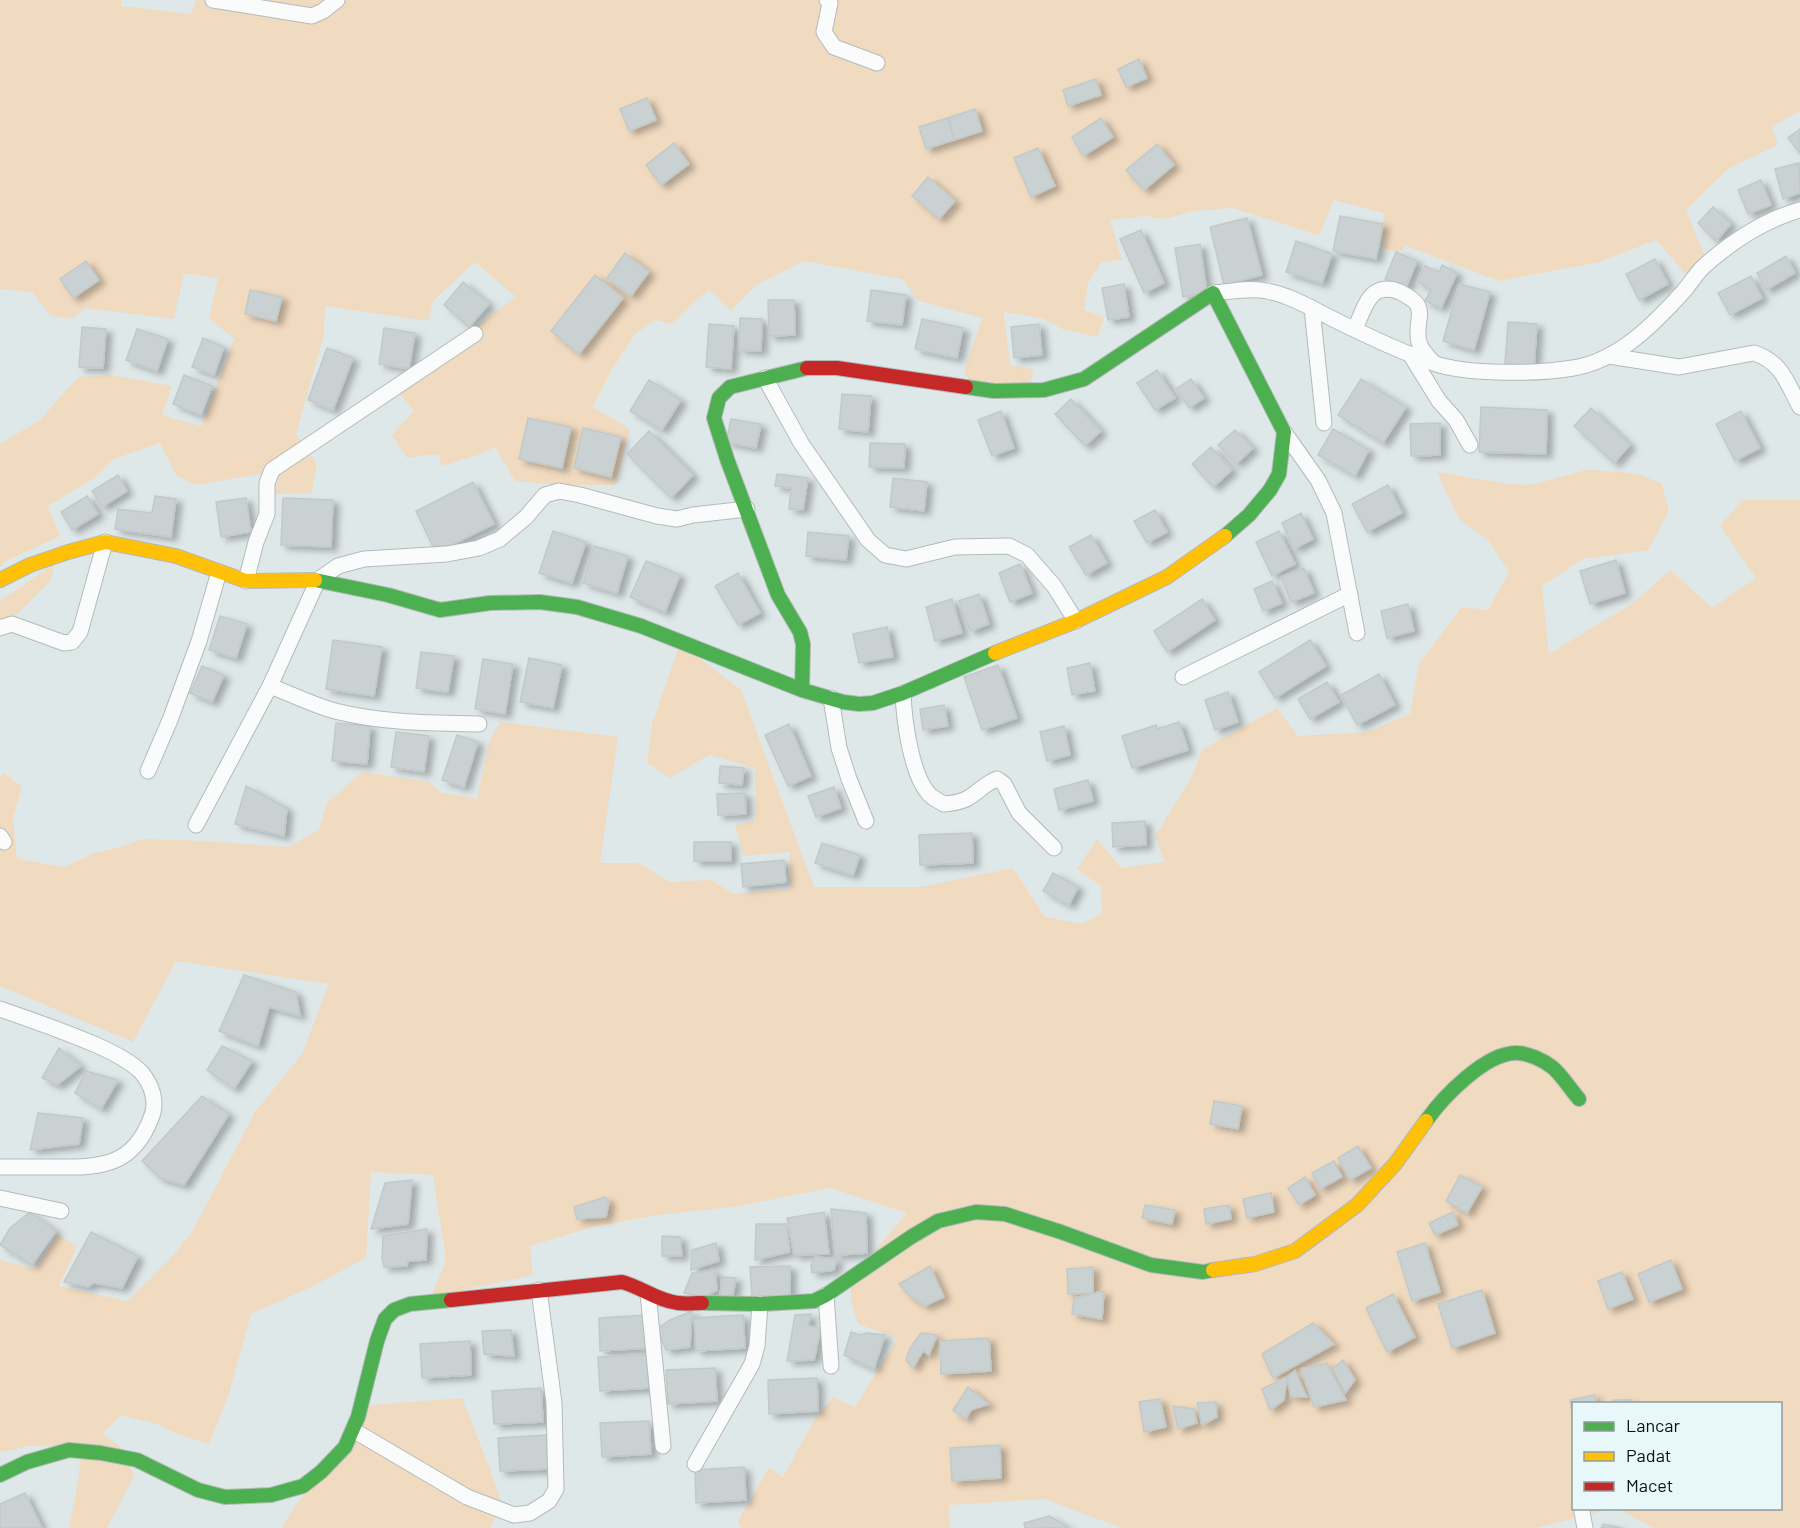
<svg xmlns="http://www.w3.org/2000/svg" width="1800" height="1528" viewBox="0 0 1800 1528" font-family="Barlow,sans-serif">
<defs>
<filter id="shadow"><feDropShadow dx="6" dy="4" stdDeviation="3" flood-color="#0004"/></filter>
</defs>
<rect width="100%" height="100%" fill="#dfe8e9"/>
<g fill="#f0dac0">
<polygon points="0,0 121,0 121,6 191,14 196,0 1800,0 1800,111 1772,126 1778,145 1729,168 1686,210 1706,259 1690,279 1656,240 1600,262 1499,281 1406,246 1398,253 1381,247 1384,213 1334,200 1319,235 1232,208 1194,211 1165,219 1145,216 1110,220 1122,260 1102,262 1088,283 1084,310 1104,317 1098,337 1062,329 1044,319 1004,312 1010,365 1033,369 1030,390 972,385 964,372 982,318 919,301 902,279 804,261 756,285 731,311 709,289 671,324 655,320 635,334 611,371 593,407 630,429 616,485 560,485 515,481 495,447 481,454 442,466 438,454 407,458 392,435 414,411 397,390 445,348 516,297 475,262 433,301 429,321 325,306 324,335 296,434 317,465 311,494 277,494 266,473 195,485 176,475 160,443 114,459 91,480 48,506 60,536 6,561 0,567 0,444 40,420 78,377 110,375 172,386 162,415 201,426 234,339 209,318 218,278 184,273 174,319 86,308 73,318 51,316 32,292 0,289"/>
<polygon points="1586,470 1623,472 1641,475 1662,484 1669,510 1648,550 1583,559 1542,586 1549,654 1633,603 1670,570 1712,608 1756,578 1720,526 1742,500 1800,500 1800,1528 1654,1528 1617,1509 1780,1508 1780,1404 1574,1404 1574,1508 1611,1509 1536,1528 1121,1528 1045,1499 949,1505 950,1528 741,1528 738,1521 769,1468 783,1477 814,1420 833,1397 855,1407 898,1338 858,1324 851,1301 851,1279 907,1213 830,1188 739,1206 651,1216 589,1228 530,1246 533,1275 431,1297 446,1261 433,1175 371,1172 366,1258 315,1285 251,1314 228,1397 209,1444 177,1434 160,1425 121,1415 103,1434 122,1448 134,1476 107,1528 69,1528 78,1482 82,1446 29,1446 0,1452 0,1260 35,1269 58,1234 77,1247 59,1286 127,1301 168,1261 191,1234 255,1112 302,1054 329,984 176,961 133,1042 0,986 0,777 4,773 22,787 13,817 17,859 64,867 94,853 124,846 143,839 205,841 288,847 319,830 327,803 362,772 430,782 439,792 477,799 490,739 501,722 618,737 600,863 639,863 669,882 712,880 733,894 790,889 790,852 744,856 735,825 756,820 755,768 709,755 670,778 647,763 652,724 680,644 741,690 814,887 921,887 1013,868 1045,917 1081,924 1102,914 1101,886 1077,869 1097,839 1121,868 1165,862 1155,836 1191,778 1203,749 1277,708 1298,736 1367,732 1410,714 1419,663 1462,607 1488,610 1509,572 1488,540 1459,519 1437,472 1508,484 1531,485"/>
<polygon points="54,564 51,580 12,619 0,635 0,601"/>
<polygon points="462,1398 491,1472 502,1506 490,1528 281,1528 335,1448 360,1406"/>
</g>
<g fill="#cad1d2" stroke="#c2c9c9" stroke-width="1.5" filter="url(#shadow)">
<polygon points="1139,59 1147,78 1126,87 1118,69"/>
<polygon points="1096,79 1101,95 1068,106 1063,90"/>
<polygon points="647,98 656,120 629,131 620,109"/>
<polygon points="975,109 982,131 954,140 948,118"/>
<polygon points="948,118 954,140 926,149 919,127"/>
<polygon points="1101,118 1113,137 1083,156 1072,137"/>
<polygon points="1800,129 1800,153 1788,138"/>
<polygon points="674,143 689,164 661,185 646,165"/>
<polygon points="1157,144 1174,165 1144,190 1126,170"/>
<polygon points="1038,148 1055,186 1031,197 1014,158"/>
<polygon points="1799,163 1800,193 1783,199 1775,169"/>
<polygon points="928,177 955,201 939,219 912,196"/>
<polygon points="1761,180 1771,205 1748,214 1738,190"/>
<polygon points="1713,207 1731,224 1716,241 1698,223"/>
<polygon points="1340,216 1383,224 1376,259 1333,251"/>
<polygon points="1247,218 1262,275 1224,285 1210,227"/>
<polygon points="1141,230 1164,283 1144,293 1120,239"/>
<polygon points="1296,241 1332,254 1322,283 1286,272"/>
<polygon points="1200,244 1207,293 1183,297 1175,248"/>
<polygon points="1396,252 1417,261 1406,288 1385,279"/>
<polygon points="625,253 649,272 631,296 607,278"/>
<polygon points="1786,256 1795,273 1766,290 1757,273"/>
<polygon points="1655,259 1668,284 1639,300 1626,274"/>
<polygon points="86,261 99,280 73,298 60,279"/>
<polygon points="1442,265 1457,273 1441,308 1425,301 1431,289 1417,282 1425,266 1439,272"/>
<polygon points="595,275 623,298 579,354 551,331"/>
<polygon points="1751,276 1762,298 1730,315 1718,293"/>
<polygon points="463,282 489,304 469,327 444,305"/>
<polygon points="1124,284 1129,317 1108,320 1102,288"/>
<polygon points="1459,284 1490,292 1474,350 1443,341"/>
<polygon points="250,290 282,297 276,321 245,314"/>
<polygon points="871,290 906,295 902,325 867,321"/>
<polygon points="768,300 794,300 795,335 769,336"/>
<polygon points="740,318 762,319 761,351 739,350"/>
<polygon points="922,319 963,328 957,358 915,349"/>
<polygon points="1508,322 1537,324 1534,367 1505,364"/>
<polygon points="709,324 734,326 731,369 706,367"/>
<polygon points="1039,324 1042,355 1014,358 1011,327"/>
<polygon points="82,327 106,329 103,368 79,367"/>
<polygon points="384,328 415,333 409,369 379,364"/>
<polygon points="137,329 168,339 157,371 126,360"/>
<polygon points="203,338 224,347 214,375 192,367"/>
<polygon points="327,348 353,358 333,410 308,400"/>
<polygon points="1157,370 1175,398 1155,410 1137,383"/>
<polygon points="184,375 212,386 201,415 173,404"/>
<polygon points="1191,379 1204,398 1189,408 1176,389"/>
<polygon points="1361,379 1406,407 1383,443 1338,415"/>
<polygon points="649,380 681,400 662,430 630,411"/>
<polygon points="842,394 871,396 868,432 839,429"/>
<polygon points="1071,399 1101,431 1085,446 1055,414"/>
<polygon points="1481,407 1547,410 1546,454 1479,452"/>
<polygon points="1591,408 1630,445 1614,463 1574,426"/>
<polygon points="1001,411 1014,448 992,456 978,420"/>
<polygon points="1741,411 1760,448 1735,461 1716,424"/>
<polygon points="528,418 571,427 562,468 519,459"/>
<polygon points="731,419 761,424 756,448 726,442"/>
<polygon points="1440,423 1440,455 1411,456 1410,424"/>
<polygon points="583,428 621,437 611,477 574,468"/>
<polygon points="1333,429 1369,450 1355,476 1318,455"/>
<polygon points="1235,430 1253,448 1236,464 1218,445"/>
<polygon points="649,431 693,475 671,498 627,454"/>
<polygon points="870,443 905,444 904,468 869,467"/>
<polygon points="1211,447 1232,470 1213,487 1192,464"/>
<polygon points="777,474 808,478 803,510 789,509 791,488 775,486"/>
<polygon points="118,475 127,491 102,507 92,491"/>
<polygon points="893,478 927,482 924,511 890,507"/>
<polygon points="473,482 494,524 436,553 416,511"/>
<polygon points="1388,485 1402,513 1367,532 1352,504"/>
<polygon points="87,496 98,514 72,530 61,512"/>
<polygon points="155,496 176,499 171,537 115,529 118,509 152,513"/>
<polygon points="246,498 251,532 221,537 216,502"/>
<polygon points="283,498 333,500 331,547 281,545"/>
<polygon points="1155,510 1167,532 1147,543 1134,521"/>
<polygon points="1301,513 1313,539 1294,549 1282,523"/>
<polygon points="553,531 586,542 572,583 539,573"/>
<polygon points="1279,531 1295,564 1272,576 1256,542"/>
<polygon points="808,532 849,536 846,560 806,556"/>
<polygon points="1091,535 1107,563 1086,575 1069,547"/>
<polygon points="594,546 628,556 617,593 583,583"/>
<polygon points="1616,560 1625,593 1590,604 1580,571"/>
<polygon points="646,561 680,575 665,612 630,597"/>
<polygon points="1020,564 1032,593 1010,602 999,573"/>
<polygon points="1304,568 1314,593 1291,602 1281,577"/>
<polygon points="738,573 760,613 738,625 715,586"/>
<polygon points="1272,581 1282,603 1263,611 1254,589"/>
<polygon points="979,594 989,624 970,631 959,601"/>
<polygon points="952,599 962,633 935,641 926,607"/>
<polygon points="1202,599 1215,620 1167,652 1154,631"/>
<polygon points="1408,604 1414,631 1387,638 1381,611"/>
<polygon points="220,616 247,624 236,658 209,650"/>
<polygon points="887,627 893,657 859,663 853,634"/>
<polygon points="333,640 382,647 374,696 326,689"/>
<polygon points="1310,640 1326,666 1275,698 1259,672"/>
<polygon points="421,652 454,656 448,692 416,688"/>
<polygon points="529,658 562,665 553,708 520,702"/>
<polygon points="483,659 513,664 505,714 475,709"/>
<polygon points="1090,663 1095,691 1072,695 1067,668"/>
<polygon points="998,665 1017,718 982,730 964,677"/>
<polygon points="202,666 224,675 212,702 190,693"/>
<polygon points="1379,674 1395,705 1357,725 1341,695"/>
<polygon points="1327,682 1339,702 1310,719 1298,699"/>
<polygon points="1228,692 1238,722 1215,730 1205,700"/>
<polygon points="944,705 948,726 923,730 920,709"/>
<polygon points="1179,722 1188,750 1132,768 1122,736 1156,725 1157,729"/>
<polygon points="336,723 370,726 367,764 332,761"/>
<polygon points="789,724 811,776 788,786 765,735"/>
<polygon points="1064,726 1070,755 1047,761 1040,732"/>
<polygon points="396,732 429,736 424,772 391,767"/>
<polygon points="457,735 478,742 464,787 442,780"/>
<polygon points="720,766 744,768 742,785 719,783"/>
<polygon points="1088,780 1093,801 1059,810 1054,789"/>
<polygon points="246,786 287,808 284,836 235,824"/>
<polygon points="834,787 841,808 816,817 808,796"/>
<polygon points="745,793 746,814 718,815 717,794"/>
<polygon points="1145,821 1146,845 1113,847 1112,823"/>
<polygon points="972,833 973,863 920,865 919,835"/>
<rect x="694" y="842" width="37" height="19"/>
<polygon points="822,843 860,855 853,875 815,863"/>
<polygon points="784,860 786,882 743,887 741,864"/>
<polygon points="1053,873 1078,887 1069,905 1043,891"/>
<polygon points="244,975 296,992 300,1016 269,1007 258,1046 219,1031"/>
<polygon points="222,1046 252,1061 234,1089 207,1070"/>
<polygon points="59,1048 81,1066 57,1085 42,1078"/>
<polygon points="86,1071 118,1080 101,1109 75,1093"/>
<polygon points="202,1096 229,1114 184,1185 160,1178 142,1161"/>
<polygon points="1214,1101 1242,1106 1238,1129 1210,1124"/>
<polygon points="38,1113 83,1118 79,1144 30,1150"/>
<polygon points="1358,1146 1371,1168 1350,1180 1338,1158"/>
<polygon points="1334,1161 1342,1177 1320,1189 1312,1173"/>
<polygon points="1460,1175 1482,1187 1467,1213 1446,1201"/>
<polygon points="1305,1177 1315,1195 1299,1205 1288,1188"/>
<polygon points="412,1180 408,1224 371,1229 385,1183"/>
<polygon points="1271,1193 1274,1212 1247,1218 1243,1199"/>
<polygon points="605,1197 609,1202 606,1217 577,1219 574,1207"/>
<polygon points="1145,1205 1175,1210 1172,1224 1142,1218"/>
<polygon points="1229,1205 1231,1219 1206,1224 1204,1209"/>
<polygon points="831,1209 866,1213 867,1253 839,1255 835,1254"/>
<polygon points="30,1212 56,1231 32,1265 0,1245 10,1228"/>
<polygon points="824,1212 829,1254 794,1255 787,1218"/>
<polygon points="1453,1212 1458,1225 1435,1235 1429,1223"/>
<polygon points="756,1224 786,1224 790,1252 755,1260"/>
<polygon points="427,1229 426,1260 408,1261 407,1266 384,1267 382,1258 383,1236"/>
<polygon points="91,1232 138,1256 122,1288 94,1283 88,1287 64,1282"/>
<polygon points="662,1236 680,1237 682,1256 662,1256"/>
<polygon points="716,1243 719,1261 691,1270 692,1250"/>
<polygon points="1425,1243 1440,1292 1412,1301 1397,1252"/>
<polygon points="815,1257 837,1259 834,1270 812,1273 811,1265"/>
<polygon points="1671,1260 1682,1289 1649,1302 1638,1274"/>
<polygon points="790,1266 790,1296 752,1298 750,1267"/>
<polygon points="930,1266 944,1297 925,1306 910,1296 899,1284"/>
<polygon points="1093,1267 1093,1293 1068,1294 1067,1269"/>
<polygon points="715,1270 717,1290 704,1297 684,1293 692,1273"/>
<polygon points="1622,1272 1633,1299 1608,1309 1598,1281"/>
<polygon points="722,1277 736,1278 733,1295 720,1297"/>
<polygon points="1482,1290 1495,1333 1452,1348 1438,1304"/>
<polygon points="1104,1291 1102,1319 1072,1314 1074,1298"/>
<polygon points="1393,1294 1415,1337 1387,1352 1366,1308"/>
<polygon points="692,1311 690,1347 666,1350 657,1329 670,1320"/>
<polygon points="811,1314 808,1326 821,1328 814,1360 787,1361 795,1315"/>
<polygon points="648,1315 649,1348 600,1351 599,1318"/>
<polygon points="743,1315 745,1348 696,1351 694,1318"/>
<polygon points="1313,1323 1334,1344 1273,1378 1262,1354"/>
<polygon points="511,1330 514,1356 484,1354 482,1331"/>
<polygon points="851,1332 860,1335 867,1333 885,1335 874,1369 844,1355"/>
<polygon points="921,1333 937,1335 929,1355 923,1351 913,1368 906,1360 910,1348"/>
<polygon points="989,1338 991,1371 941,1374 940,1341"/>
<polygon points="470,1341 471,1375 422,1378 420,1344"/>
<polygon points="647,1355 649,1388 600,1391 598,1357"/>
<polygon points="1343,1360 1355,1380 1345,1393 1333,1369"/>
<polygon points="1327,1363 1346,1400 1314,1407 1301,1369"/>
<polygon points="715,1368 717,1401 668,1404 666,1370"/>
<polygon points="1295,1371 1307,1397 1291,1397 1287,1377"/>
<polygon points="1287,1377 1284,1400 1270,1410 1262,1389"/>
<polygon points="817,1378 818,1411 769,1414 768,1380"/>
<polygon points="968,1387 989,1404 971,1410 966,1419 953,1410"/>
<polygon points="541,1388 543,1422 494,1424 492,1391"/>
<polygon points="1595,1395 1596,1404 1574,1404 1574,1422 1570,1400"/>
<polygon points="1160,1399 1166,1427 1144,1432 1139,1402"/>
<polygon points="1613,1400 1631,1400 1634,1404 1615,1404"/>
<polygon points="1216,1402 1217,1417 1202,1425 1197,1403"/>
<polygon points="1173,1406 1194,1409 1197,1423 1178,1429"/>
<polygon points="649,1421 651,1454 602,1457 600,1423"/>
<polygon points="547,1435 549,1469 500,1471 498,1438"/>
<polygon points="1000,1445 1001,1478 952,1481 950,1448"/>
<polygon points="744,1467 746,1500 696,1503 695,1470"/>
<polygon points="25,1493 42,1528 0,1528 0,1504"/>
<polygon points="1049,1516 1069,1528 1025,1528 1024,1523"/>
<polygon points="1603,1524 1622,1528 1601,1528"/>
</g>
<g fill="none" stroke-linecap="round" stroke-linejoin="round">
<g stroke="#b3baba" stroke-width="17">
<g id="street">
<polyline points="213,0 312,16 323,11 337,0"/>
<polyline points="827,0 830,3 824,32 834,47 877,63"/>
<path d="M1213,293C1230,292 1249,287 1267,291C1289,295 1309,307 1329,317C1363,334 1398,351 1433,363C1467,375 1538,374 1573,368C1618,361 1654,324 1683,292C1690,284 1696,274 1703,267C1731,242 1764,220 1800,210"/>
<polyline points="1312,308 1324,423"/>
<path d="M1355,329C1365,307 1370,280 1400,292C1406,295 1416,301 1418,306C1420,311 1420,315 1419,320C1416,340 1418,347 1432,361"/>
<polyline points="1410,354 1439,401 1456,420 1470,445"/>
<path d="M1609,356L1679,367L1754,353C1782,362 1787,383 1800,407"/>
<polyline points="765,378 801,443 868,540 885,555 906,559 955,547 1009,546 1027,555 1054,586 1076,621"/>
<polyline points="1284,432 1318,480 1334,513 1357,633"/>
<polyline points="246,581 256,542 267,514 267,483 272,470 475,334"/>
<polyline points="0,628 12,624 64,643 72,642 80,632 105,542"/>
<polyline points="1183,677 1350,594"/>
<path d="M270,686C291,694 313,705 335,711C383,723 430,723 479,724"/>
<path d="M903,693C904,720 911,773 928,793C932,798 939,801 944,804C952,803 961,803 968,798C979,792 985,783 997,779L1004,784L1019,813L1054,848"/>
<polyline points="831,698 839,748 849,779 866,821"/>
<polyline points="148,771 170,720 199,641 219,572"/>
<polyline points="196,825 270,686 318,580 338,566 364,559 447,554 479,548 500,539 526,517 545,495 559,491 580,495 657,516 677,519 693,515 747,509"/>
<polyline points="0,836 4,842"/>
<path d="M0,1009C32,1020 63,1031 94,1044C110,1051 129,1060 141,1072C152,1085 158,1102 151,1118C134,1164 103,1168 59,1167C40,1167 20,1167 0,1167"/>
<polyline points="0,1198 61,1211"/>
<polyline points="648,1293 663,1446"/>
<polyline points="826,1295 831,1366"/>
<polyline points="353,1430 467,1497 514,1515 530,1513 549,1501 556,1489 554,1403 539,1290"/>
<polyline points="695,1464 752,1364 757,1346 760,1304"/>
<polyline points="1582,1512 1585,1528"/>
</g>
</g>
<g stroke="#b3baba" stroke-width="16">
<g id="fast">
<polyline points="966,387 994,391 1044,390 1084,379 1213,293 1284,432 1279,474 1270,490 1249,515 1225,536"/>
<polyline points="315,580 388,595 440,610 490,603 540,602 577,607 641,626 802,690 843,702 859,704 873,703 903,693 995,653"/>
<polyline points="802,690 803,644 800,632 778,595 727,459 714,418 719,398 730,387 807,368"/>
<path d="M1426,1121C1443,1097 1486,1052 1517,1053C1528,1053 1543,1060 1552,1067C1562,1075 1570,1089 1579,1099"/>
<polyline points="702,1303 760,1304 814,1301 826,1295 911,1237 938,1221 976,1212 1005,1214 1061,1232 1151,1265 1203,1272 1213,1270"/>
<polyline points="0,1475 27,1462 69,1450 101,1453 137,1460 198,1490 225,1497 271,1495 303,1486 321,1472 345,1447 358,1417 377,1341 385,1319 394,1310 410,1304 451,1300"/>
</g>
</g>
<g stroke="#b3baba" stroke-width="16">
<g id="slow">
<polyline points="0,580 30,565 68,552 105,542 176,556 246,581 315,580"/>
<polyline points="995,653 1076,621 1167,577 1225,536"/>
<polyline points="1213,1270 1255,1264 1295,1251 1357,1205 1395,1164 1426,1121"/>
</g>
</g>
<g stroke="#b3baba" stroke-width="16">
<g id="jam">
<polyline points="807,368 837,368 966,387"/>
<path d="M451,1300L622,1282C641,1287 658,1301 678,1303C686,1304 694,1303 702,1303"/>
</g>
</g>
<use href="#street" stroke="#fafcfc" stroke-width="15"/>
<use href="#fast" stroke="#4caf50" stroke-width="14"/>
<use href="#slow" stroke="#ffc107" stroke-width="14"/>
<use href="#jam" stroke="#c62828" stroke-width="14"/>
</g>
<rect x="1572" y="1402" width="210" height="108" fill="#e8f8fa" stroke="#909c9d" stroke-width="1.5"/>
<rect x="1584" y="1422" width="30" height="9" fill="#4caf50" stroke="#909c9d" stroke-width="1.5"/>
<text x="1626" y="1432" font-size="18" fill="#0b1111">Lancar</text>
<rect x="1584" y="1452" width="30" height="9" fill="#ffc107" stroke="#909c9d" stroke-width="1.5"/>
<text x="1626" y="1462" font-size="18" fill="#0b1111">Padat</text>
<rect x="1584" y="1482" width="30" height="9" fill="#c62828" stroke="#909c9d" stroke-width="1.5"/>
<text x="1626" y="1492" font-size="18" fill="#0b1111">Macet</text>
</svg>
